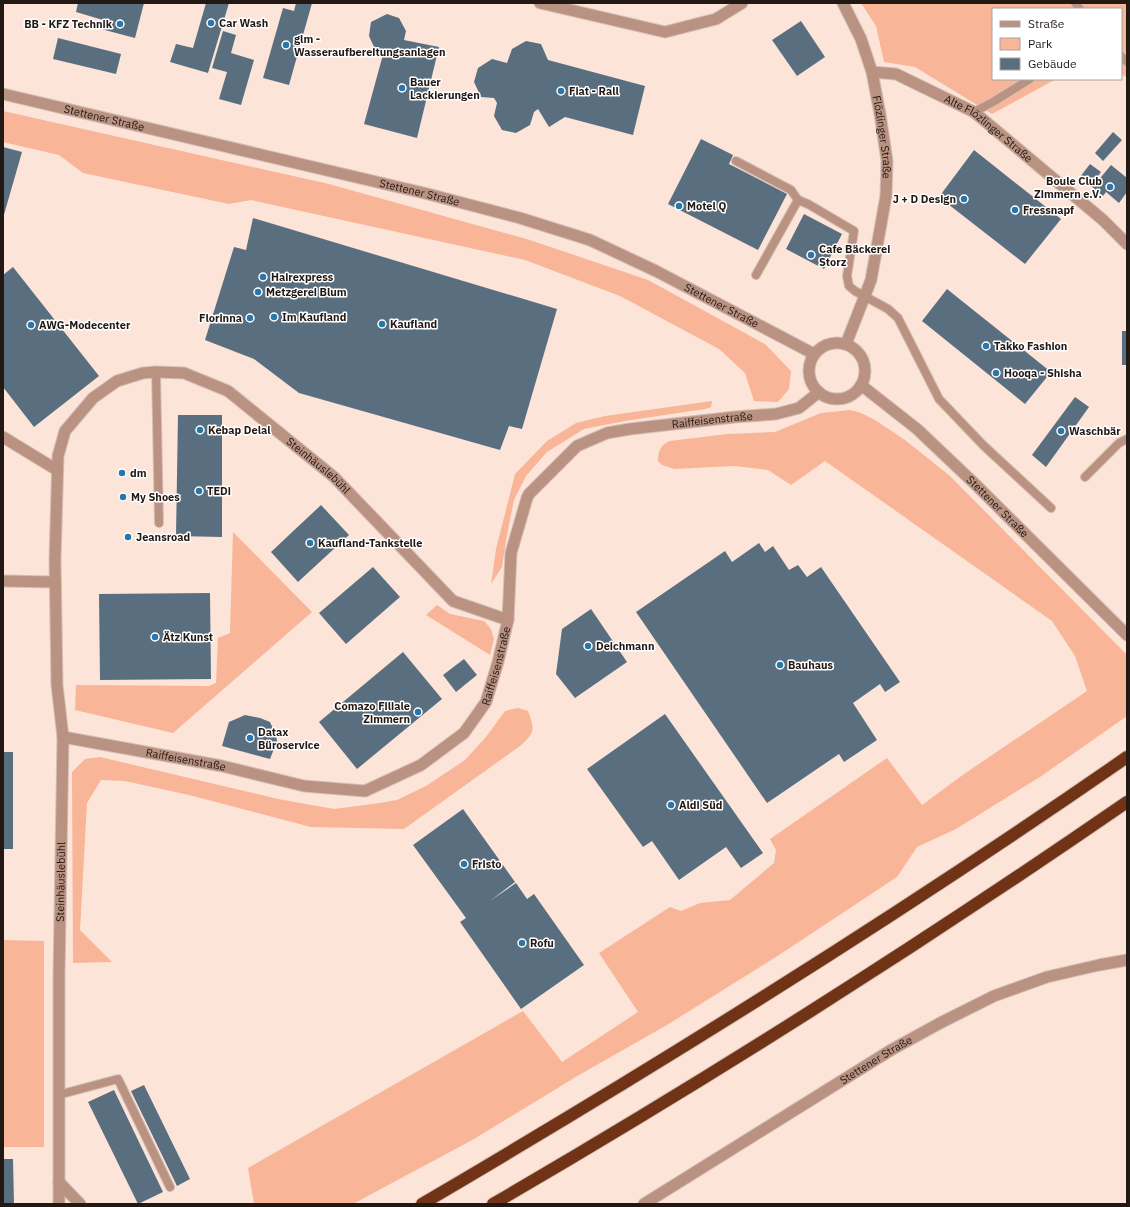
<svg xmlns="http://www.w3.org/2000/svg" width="1130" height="1207" viewBox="0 0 1130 1207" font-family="'IBM Plex Sans',sans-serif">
<rect width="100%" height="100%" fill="#fce4d9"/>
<g fill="#f8b597">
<polygon points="861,3 1127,3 1127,78 1121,73 1121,9 993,9 993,79 1056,79 992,114 915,67 884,62 876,26"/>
<polygon points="3,111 329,184 530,240 648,280 765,344 791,371 789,389 778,402 754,401 745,373 719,349 620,296 525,260 251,200 229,204 83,173 59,155 3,142"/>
<polygon points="712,401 711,407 705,409 625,421 584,429 547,452 526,476 514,500 507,535 502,567 491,584 496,549 515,474 547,441 576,423 605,416"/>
<path d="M850,410L861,413L875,420L905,440L950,476L1127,655V716L1040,777L956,829L917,847L897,877L779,955L667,1025L579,1075L474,1139L353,1204H254L248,1168L523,1011L562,1062L638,1012L599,953L670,907L681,911L700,903L730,900L774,863L776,850L770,839L887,758L922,805L964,774L1087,691L1075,656L1052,621L825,461L791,485L768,470L735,466L674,469L662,465L658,461C658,451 661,444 670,441L727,434L775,432L821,413Z"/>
<polygon points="233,532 312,612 173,733 75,710 76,685 209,686 216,683 218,638 230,633"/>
<polygon points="437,605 450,614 484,621 491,629 494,639 490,655 426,615"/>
<path d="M518,708L528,711C535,729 535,733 520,746L404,829L311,827L189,795L125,781L101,780L87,803L80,930L112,962L73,963L72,772L85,759L100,757L278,799L334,809L373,804L397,800L426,786L465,760L486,737L505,711Z"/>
<polygon points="3,940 44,941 44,1147 3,1147"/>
</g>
<g fill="#596f80">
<polygon points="78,3 144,3 135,38 101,29 103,20 76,12"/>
<polygon points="206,3 229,3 208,73 170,62 176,44 193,48"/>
<polygon points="296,3 312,3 289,85 263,78 283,8 294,11"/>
<polygon points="387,14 399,18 406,31 404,40 439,47 417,138 364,124 384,51 374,47 369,36 371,22"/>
<polygon points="801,21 825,57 797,76 772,40"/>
<polygon points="223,31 236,35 231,53 254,60 241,105 219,99 227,72 212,68"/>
<polygon points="58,38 121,54 116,74 53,59"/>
<polygon points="526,41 541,44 548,60 645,86 633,135 565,117 549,127 538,109 534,112 530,125 516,133 502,130 494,116 497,103 494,98 481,97 474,82 478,68 492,59 507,63 512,49"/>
<polygon points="1113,132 1122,140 1103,161 1095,153"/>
<polygon points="701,139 733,155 729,164 787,194 758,250 668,204"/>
<polygon points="3,147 22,152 3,218"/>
<polygon points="974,150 1061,219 1025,264 939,197"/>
<polygon points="1090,164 1101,172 1095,180 1097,182 1111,165 1127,178 1127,192 1119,203 1106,192 1103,196 1080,177"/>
<polygon points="804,214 842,234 824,269 786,249"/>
<polygon points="253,218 557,309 522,429 509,426 500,450 299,393 254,359 205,340 234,247 246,250"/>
<polygon points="13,267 99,376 34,427 3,387 3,275"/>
<polygon points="947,289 1051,372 1025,404 922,321"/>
<rect x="1122" y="331" width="5" height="34"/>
<polygon points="1075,397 1089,407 1046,467 1032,455"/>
<polygon points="178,415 222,415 222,537 176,536"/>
<polygon points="321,505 349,535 298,582 271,552"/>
<polygon points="759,543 765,552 773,546 789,570 798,565 807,577 821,567 900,682 885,692 880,684 853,703 877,740 844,762 839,754 767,803 636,612 725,551 732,562"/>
<polygon points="373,567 400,597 346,644 319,613"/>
<polygon points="210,593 211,679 100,680 99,594"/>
<polygon points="591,609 627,662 575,698 556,674 562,629"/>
<polygon points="403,652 442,699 357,769 319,722"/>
<polygon points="464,659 477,675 456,692 443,675"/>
<polygon points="665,714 763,853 741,868 726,847 679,880 652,841 643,847 587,769"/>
<polygon points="245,715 260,718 270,722 276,735 277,741 270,759 222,746 229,722"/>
<rect x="3" y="752" width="10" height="97"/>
<polygon points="463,809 515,882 490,901 516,883 527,899 534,894 584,965 521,1009 460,922 466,918 413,845"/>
<polygon points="144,1085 190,1179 177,1186 131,1091"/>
<polygon points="114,1090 163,1192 138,1204 88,1102"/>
<polygon points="3,1159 13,1159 14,1204 3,1204"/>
</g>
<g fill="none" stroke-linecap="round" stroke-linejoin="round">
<g stroke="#d5bfb6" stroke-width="10">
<g id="service">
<polyline points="1075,3 1080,9"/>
<polyline points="1121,56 1127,62"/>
<polyline points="974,112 993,102 1030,79"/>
<polyline points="736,161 791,190 798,200"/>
<polyline points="756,275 798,200 808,204 854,231 847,276 849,286 855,291 888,309 898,318 939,399 983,445 1051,508"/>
<polyline points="156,372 159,523"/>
<polyline points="1085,477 1119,443 1127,439"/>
<polyline points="58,1095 118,1079 170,1187"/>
</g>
</g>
<g stroke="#d5bfb6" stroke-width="13">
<g id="minor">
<polyline points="540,3 665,32 716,19 742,3"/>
<path id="s1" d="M843,3L861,39L872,72L880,114L887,161L886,196L871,280L846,344"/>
<path id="s2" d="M872,72L896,74L974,112L1103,220L1127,244"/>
<polyline points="3,437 57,470"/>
<polyline points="3,581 55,582"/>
<path id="s3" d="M63,737L222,766L304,786L365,791L421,765L464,733L486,702L498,662L508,620L511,553L527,498L529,494L577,446L607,433L630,429L735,417L776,414L799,408L819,392"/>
<polyline points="59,1182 80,1204"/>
<path id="s4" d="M59,1204V975L63,737L57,685L55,560L58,456L65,431L93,398L117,381L143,373L156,372L184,373L228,391L334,477L453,601L508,620"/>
</g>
</g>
<g stroke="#d5bfb6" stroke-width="13">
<g id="tertiary">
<path id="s5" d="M3,94L428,194L520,218L590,240L656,271L814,354"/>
<circle cx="837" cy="371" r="28"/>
<path id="s6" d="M861,385L917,429L975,484L1127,635"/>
<path id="s7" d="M644,1204L891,1050L942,1022L994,996L1047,977L1099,965L1127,960"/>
</g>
</g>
<g stroke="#d5bfb6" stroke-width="14">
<g id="motorway">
<path d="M422,1204C662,1063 898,916 1127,757"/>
<path d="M493,1204C710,1078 921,944 1127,802"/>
</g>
</g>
<use href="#service" stroke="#ba9281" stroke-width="8"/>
<use href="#minor" stroke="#ba9281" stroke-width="11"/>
<use href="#tertiary" stroke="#ba9281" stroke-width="11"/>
<use href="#motorway" stroke="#703315" stroke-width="12"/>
</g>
<g fill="#2b76a9" stroke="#fff" stroke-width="1.5">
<circle cx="211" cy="23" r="4"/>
<circle cx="120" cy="24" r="4"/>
<circle cx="286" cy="45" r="4"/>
<circle cx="402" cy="88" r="4"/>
<circle cx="561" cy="91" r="4"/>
<circle cx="1110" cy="187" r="4"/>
<circle cx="964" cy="199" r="4"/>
<circle cx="679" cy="206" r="4"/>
<circle cx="1015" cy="210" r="4"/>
<circle cx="811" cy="255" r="4"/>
<circle cx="263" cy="277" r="4"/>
<circle cx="258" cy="292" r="4"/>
<circle cx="274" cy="317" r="4"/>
<circle cx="250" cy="318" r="4"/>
<circle cx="382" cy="324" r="4"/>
<circle cx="31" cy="325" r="4"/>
<circle cx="986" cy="346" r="4"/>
<circle cx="996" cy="373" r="4"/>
<circle cx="200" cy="430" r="4"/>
<circle cx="1061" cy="431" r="4"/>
<circle cx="122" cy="473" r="4"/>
<circle cx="199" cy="491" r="4"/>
<circle cx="123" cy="497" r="4"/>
<circle cx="128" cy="537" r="4"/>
<circle cx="310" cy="543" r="4"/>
<circle cx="155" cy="637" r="4"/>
<circle cx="588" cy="646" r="4"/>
<circle cx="780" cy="665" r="4"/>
<circle cx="418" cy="712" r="4"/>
<circle cx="250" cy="738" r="4"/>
<circle cx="671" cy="805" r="4"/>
<circle cx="464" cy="864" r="4"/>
<circle cx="522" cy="943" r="4"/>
</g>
<g text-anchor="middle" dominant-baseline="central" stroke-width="3" stroke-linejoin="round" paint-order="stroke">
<g font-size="11" font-weight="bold" fill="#231914" stroke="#fff" text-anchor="start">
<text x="219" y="23">Car Wash</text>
<text x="112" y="24" text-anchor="end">BB - KFZ Technik</text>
<text x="294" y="39">glm -<tspan x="294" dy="13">Wasseraufbereitungsanlagen</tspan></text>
<text x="410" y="82">Bauer<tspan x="410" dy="13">Lackierungen</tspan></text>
<text x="569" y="91">Fiat - Rall</text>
<text x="1102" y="181" text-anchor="end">Boule Club<tspan x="1102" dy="13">Zimmern e.V.</tspan></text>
<text x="956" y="199" text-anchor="end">J + D Design</text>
<text x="687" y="206">Motel Q</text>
<text x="1023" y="210">Fressnapf</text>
<text x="819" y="249">Cafe Bäckerei<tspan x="819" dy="13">Storz</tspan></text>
<text x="271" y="277">Hairexpress</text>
<text x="266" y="292">Metzgerei Blum</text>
<text x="282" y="317">Im Kaufland</text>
<text x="242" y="318" text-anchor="end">Florinna</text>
<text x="390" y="324">Kaufland</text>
<text x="39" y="325">AWG-Modecenter</text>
<text x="994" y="346">Takko Fashion</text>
<text x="1004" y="373">Hooqa - Shisha</text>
<text x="208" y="430">Kebap Delal</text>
<text x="1069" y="431">Waschbär</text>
<text x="130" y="473">dm</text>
<text x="207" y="491">TEDi</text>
<text x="131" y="497">My Shoes</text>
<text x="136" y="537">Jeansroad</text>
<text x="318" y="543">Kaufland-Tankstelle</text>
<text x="163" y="637">Ätz Kunst</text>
<text x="596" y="646">Deichmann</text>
<text x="788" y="665">Bauhaus</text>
<text x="410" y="706" text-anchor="end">Comazo Filiale<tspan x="410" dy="13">Zimmern</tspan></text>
<text x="258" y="732">Datax<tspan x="258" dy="13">Büroservice</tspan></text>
<text x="679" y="805">Aldi Süd</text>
<text x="472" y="864">Fristo</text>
<text x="530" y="943">Rofu</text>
</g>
<g font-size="11" fill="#231914" stroke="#fff">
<text stroke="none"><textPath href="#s5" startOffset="104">Stettener Straße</textPath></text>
<text stroke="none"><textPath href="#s2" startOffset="132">Alte Flözlinger Straße</textPath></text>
<text stroke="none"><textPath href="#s1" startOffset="141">Flözlinger Straße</textPath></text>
<text stroke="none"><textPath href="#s5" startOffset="428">Stettener Straße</textPath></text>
<text stroke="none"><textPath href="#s5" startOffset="752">Stettener Straße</textPath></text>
<text stroke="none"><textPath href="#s3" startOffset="881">Raiffeisenstraße</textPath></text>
<text stroke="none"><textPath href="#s4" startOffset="1080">Steinhäuslebühl</textPath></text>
<text stroke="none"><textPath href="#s6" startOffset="183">Stettener Straße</textPath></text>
<text stroke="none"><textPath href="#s3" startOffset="498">Raiffeisenstraße</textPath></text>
<text stroke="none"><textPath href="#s3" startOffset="125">Raiffeisenstraße</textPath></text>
<text stroke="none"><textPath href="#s4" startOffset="322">Steinhäuslebühl</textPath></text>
<text stroke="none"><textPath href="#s7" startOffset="273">Stettener Straße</textPath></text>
</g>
</g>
<rect width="1130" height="1207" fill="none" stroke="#231914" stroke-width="8"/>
<rect x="992" y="8" width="130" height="72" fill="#ffffff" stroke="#a7a3a1"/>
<rect x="1000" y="21" width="20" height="6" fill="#ba9281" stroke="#a7a3a1"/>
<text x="1028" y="28" font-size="12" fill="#231914">Straße</text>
<rect x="1000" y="38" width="20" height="12" fill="#f8b597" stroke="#a7a3a1"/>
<text x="1028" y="48" font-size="12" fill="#231914">Park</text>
<rect x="1000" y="58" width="20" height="12" fill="#596f80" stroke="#a7a3a1"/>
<text x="1028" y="68" font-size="12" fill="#231914">Gebäude</text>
</svg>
